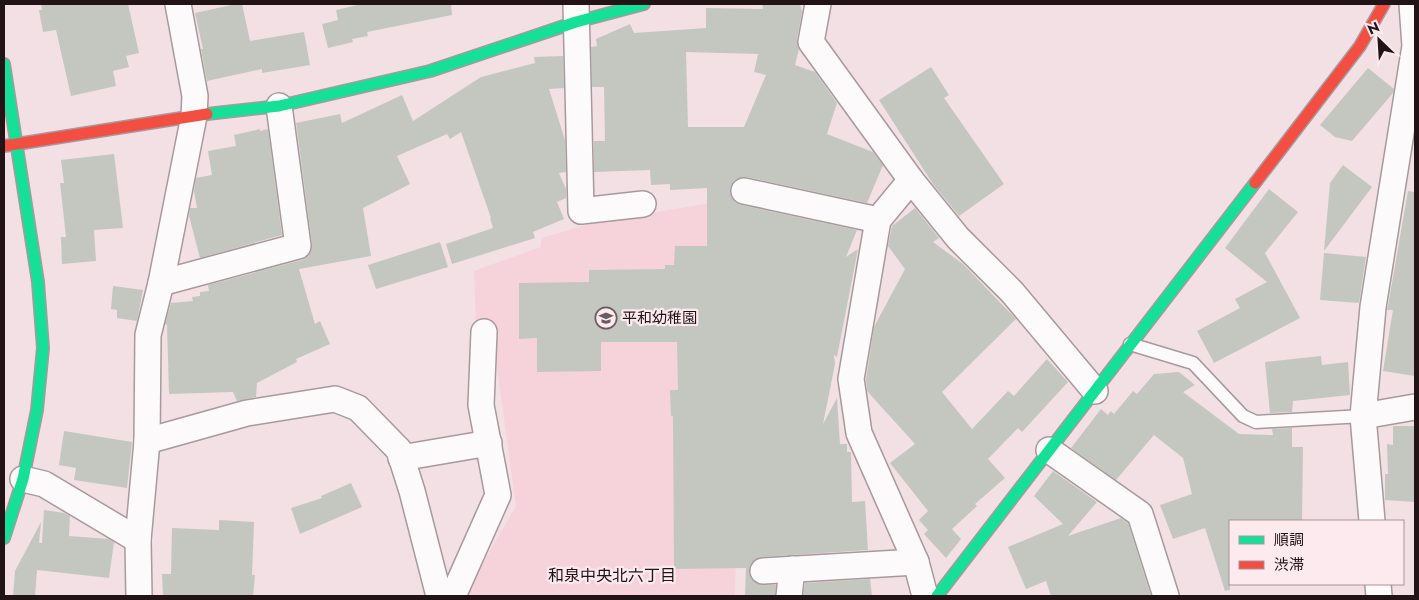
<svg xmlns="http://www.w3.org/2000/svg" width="1419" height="600" viewBox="0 0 1419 600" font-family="Jost,'Noto Sans JP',sans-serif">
<rect width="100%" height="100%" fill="#f2e0e4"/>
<polygon fill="#f6d2db" points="745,197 740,311 735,596 464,596 516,506 491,324 476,326 474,271 541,247 541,238 589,224"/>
<g fill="#c4c7c0" fill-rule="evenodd">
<polygon points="41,4 128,4 139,53 126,56 129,67 113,71 116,86 71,96 56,30 43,32 39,10 42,10"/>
<polygon points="236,4 242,4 250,41 304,32 310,65 262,73 262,69 207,81 201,49 203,49 195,13"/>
<polygon points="362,4 451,4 452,15 367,32 368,36 352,39 353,42 328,48 322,24 338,20 336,10"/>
<path d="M762,4H800L802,12L797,39L799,49L795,65L815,72L837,103L827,134L873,152L883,165L867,203L747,177L739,178L734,181L730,188L731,196L735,202L741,205L857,230L846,257L858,249L837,357L834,355L835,364L823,424L837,398L840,444H847V452H851L852,502L865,501L868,550L762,557L756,559L750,565L749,572L751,578L757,584L776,585L775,596H745L746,568L674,569L673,416H671L670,390H678L677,342H601V371L537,372V338L519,339V283L589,282V270L665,269V265H674L675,246H707V188L670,190V184L651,185L650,170L594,172V141H605L604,87H592L591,47L597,46L596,39L630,24L634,33L706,28V8L763,9ZM686,52L758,54L754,72L766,75L744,127H688Z"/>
<polygon points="563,56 564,88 549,89 565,140 566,172 559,173 566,189 566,198 557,202 564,219 533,232 535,238 452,264 446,244 493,228 490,218 491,218 461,132 450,139 447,134 397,156 410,184 363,208 371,256 299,269 315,324 320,321 330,344 296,359 297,362 257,383 256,397 237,401 233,392 169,394 167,325 165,324 171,303 193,301 192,297 200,296 200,292 209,291 208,285 302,260 307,257 311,251 312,244 296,123 340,114 342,123 402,95 413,121 481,77 535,63 534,57"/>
<polygon points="931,67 949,95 944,98 1004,184 959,216 933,184 879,100"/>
<polygon points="1368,68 1394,89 1393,93 1352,141 1335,137 1320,125"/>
<polygon points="260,129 260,131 268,129 282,235 200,258 189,216 190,208 197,208 194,191 196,178 212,175 208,151 236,146 234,135"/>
<polygon points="114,154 123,228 94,230 96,261 62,264 61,237 66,237 60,183 64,183 61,160"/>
<polygon points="1343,165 1372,187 1324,251 1330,183"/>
<polygon points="1269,189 1298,212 1265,253 1300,318 1214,363 1197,331 1240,308 1235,299 1267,282 1225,248"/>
<polygon points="1408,191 1415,192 1415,376 1383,371 1393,310 1387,310 1388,306"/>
<polygon points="915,208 939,238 933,242 963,264 1016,319 942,392 972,429 1008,391 1014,396 1047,359 1068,382 1022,432 1018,428 988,459 1005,478 975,504 977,506 952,529 961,539 946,558 924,534 928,530 919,520 928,511 890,463 915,444 867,391 866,379 874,327 905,269 888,246 892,226"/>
<polygon points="440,242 448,267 376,289 368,265"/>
<polygon points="1324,253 1366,257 1359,303 1320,300"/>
<polygon points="113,286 143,290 137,321 117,318 117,310 111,309"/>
<polygon points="1321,356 1322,365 1348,362 1350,395 1293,401 1292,412 1270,413 1265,362"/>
<polygon points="1179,372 1195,385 1183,392 1239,434 1273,435 1272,429 1292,428 1292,447 1303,447 1302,521 1230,521 1230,590 1225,591 1205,528 1173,539 1160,505 1192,494 1183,458 1154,435 1116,480 1071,448 1101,409 1108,415 1111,411 1114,414 1133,391 1137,394 1154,374"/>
<polygon points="1393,426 1415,426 1415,502 1385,500 1385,474 1388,474 1387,444 1393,445"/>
<polygon points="64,431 132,442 127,488 74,480 76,468 59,465"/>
<polygon points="1053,471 1097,502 1068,536 1121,518 1128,523 1151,596 1051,596 1046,581 1026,589 1008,547 1063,524 1034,496"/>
<polygon points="351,483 362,507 300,534 291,508 322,498 321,496"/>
<polygon points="44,510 64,513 70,516 69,536 109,539 114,542 109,578 37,570 35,596 13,596 15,571 41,522 39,543 42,543"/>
<polygon points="219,520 254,522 252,575 255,575 253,596 163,596 162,574 171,574 172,528 219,530"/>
<polygon points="870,579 872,596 803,596 805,583"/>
</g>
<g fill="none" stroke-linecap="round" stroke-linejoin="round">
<g stroke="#a8999c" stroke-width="15">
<polyline id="lane" points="1130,344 1193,363 1243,416 1256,422 1363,416"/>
</g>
<g stroke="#a8999c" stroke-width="28">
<g id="street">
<polyline points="576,4 581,211 643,204"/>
<polyline points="818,4 811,42 911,180 958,238 1012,292 1095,391"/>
<polyline points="911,180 878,220 851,379 859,433 916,562 925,596"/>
<polyline points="744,191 878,220"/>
<polyline points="161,283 298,246 279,106"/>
<polyline points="1363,416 1415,407"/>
<polyline points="147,441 247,413 335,399 358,408 399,450 412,491 439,596"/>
<polyline points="1049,450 1140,514 1166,596"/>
<polyline points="401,458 489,443"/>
<polyline points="23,479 44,484 138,540"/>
<polyline points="1372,521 1363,416 1373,307 1415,46 1412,4"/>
<polyline points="763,571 916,562"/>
<polyline points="1378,584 1379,596"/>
<polyline points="139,596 138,540 147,441 148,335 161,283 194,116 195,96 178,4"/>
<polyline points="453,596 498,495 481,405 484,332"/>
<polyline points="789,596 792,569"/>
</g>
</g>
<g stroke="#a8999c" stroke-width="14">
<g id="fast">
<polyline points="4,64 38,282 43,348 37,410 23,479 4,538"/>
<polyline points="207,114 279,106 430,71 576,22 644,4"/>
<polyline points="937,596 1255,183"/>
</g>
</g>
<g stroke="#a8999c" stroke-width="14">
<g id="jam">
<polyline points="4,146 207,114"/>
<polyline points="1255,183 1360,46 1384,4"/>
</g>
</g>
<use href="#lane" stroke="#fdfafb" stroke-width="12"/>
<use href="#street" stroke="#fdfafb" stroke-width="25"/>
<use href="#fast" stroke="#16e098" stroke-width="11"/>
<use href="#jam" stroke="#f24e42" stroke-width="11"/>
</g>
<defs>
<g id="school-ring" transform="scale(1.125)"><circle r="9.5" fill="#fceaee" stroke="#6b5b5f" stroke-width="1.5"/><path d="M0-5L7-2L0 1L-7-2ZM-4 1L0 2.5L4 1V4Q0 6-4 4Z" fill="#6b5b5f"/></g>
</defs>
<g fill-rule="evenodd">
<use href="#school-ring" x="606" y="318"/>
</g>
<g text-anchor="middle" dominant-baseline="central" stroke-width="4.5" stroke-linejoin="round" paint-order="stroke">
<g font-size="15" fill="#221317" stroke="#fceaee" text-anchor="start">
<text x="622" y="318">平和幼稚園</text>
</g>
<g font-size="16" fill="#221317" stroke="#fceaee">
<text x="612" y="575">和泉中央北六丁目</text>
</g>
</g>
<rect width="1419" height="600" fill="none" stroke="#221317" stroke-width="10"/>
<rect x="1229" y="520" width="175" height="65" fill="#fceaee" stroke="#a59498"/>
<rect x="1239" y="536" width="25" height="8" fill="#16e098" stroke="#a59498"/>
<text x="1274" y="545" font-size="15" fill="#221317">順調</text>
<rect x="1239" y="561" width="25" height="8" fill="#f24e42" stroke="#a59498"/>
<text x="1274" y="570" font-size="15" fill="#221317">渋滞</text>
<g transform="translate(1379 40) rotate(335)" stroke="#fceaee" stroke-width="4" paint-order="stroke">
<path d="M0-4L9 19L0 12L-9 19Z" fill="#221317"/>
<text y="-8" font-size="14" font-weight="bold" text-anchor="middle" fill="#221317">N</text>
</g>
</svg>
